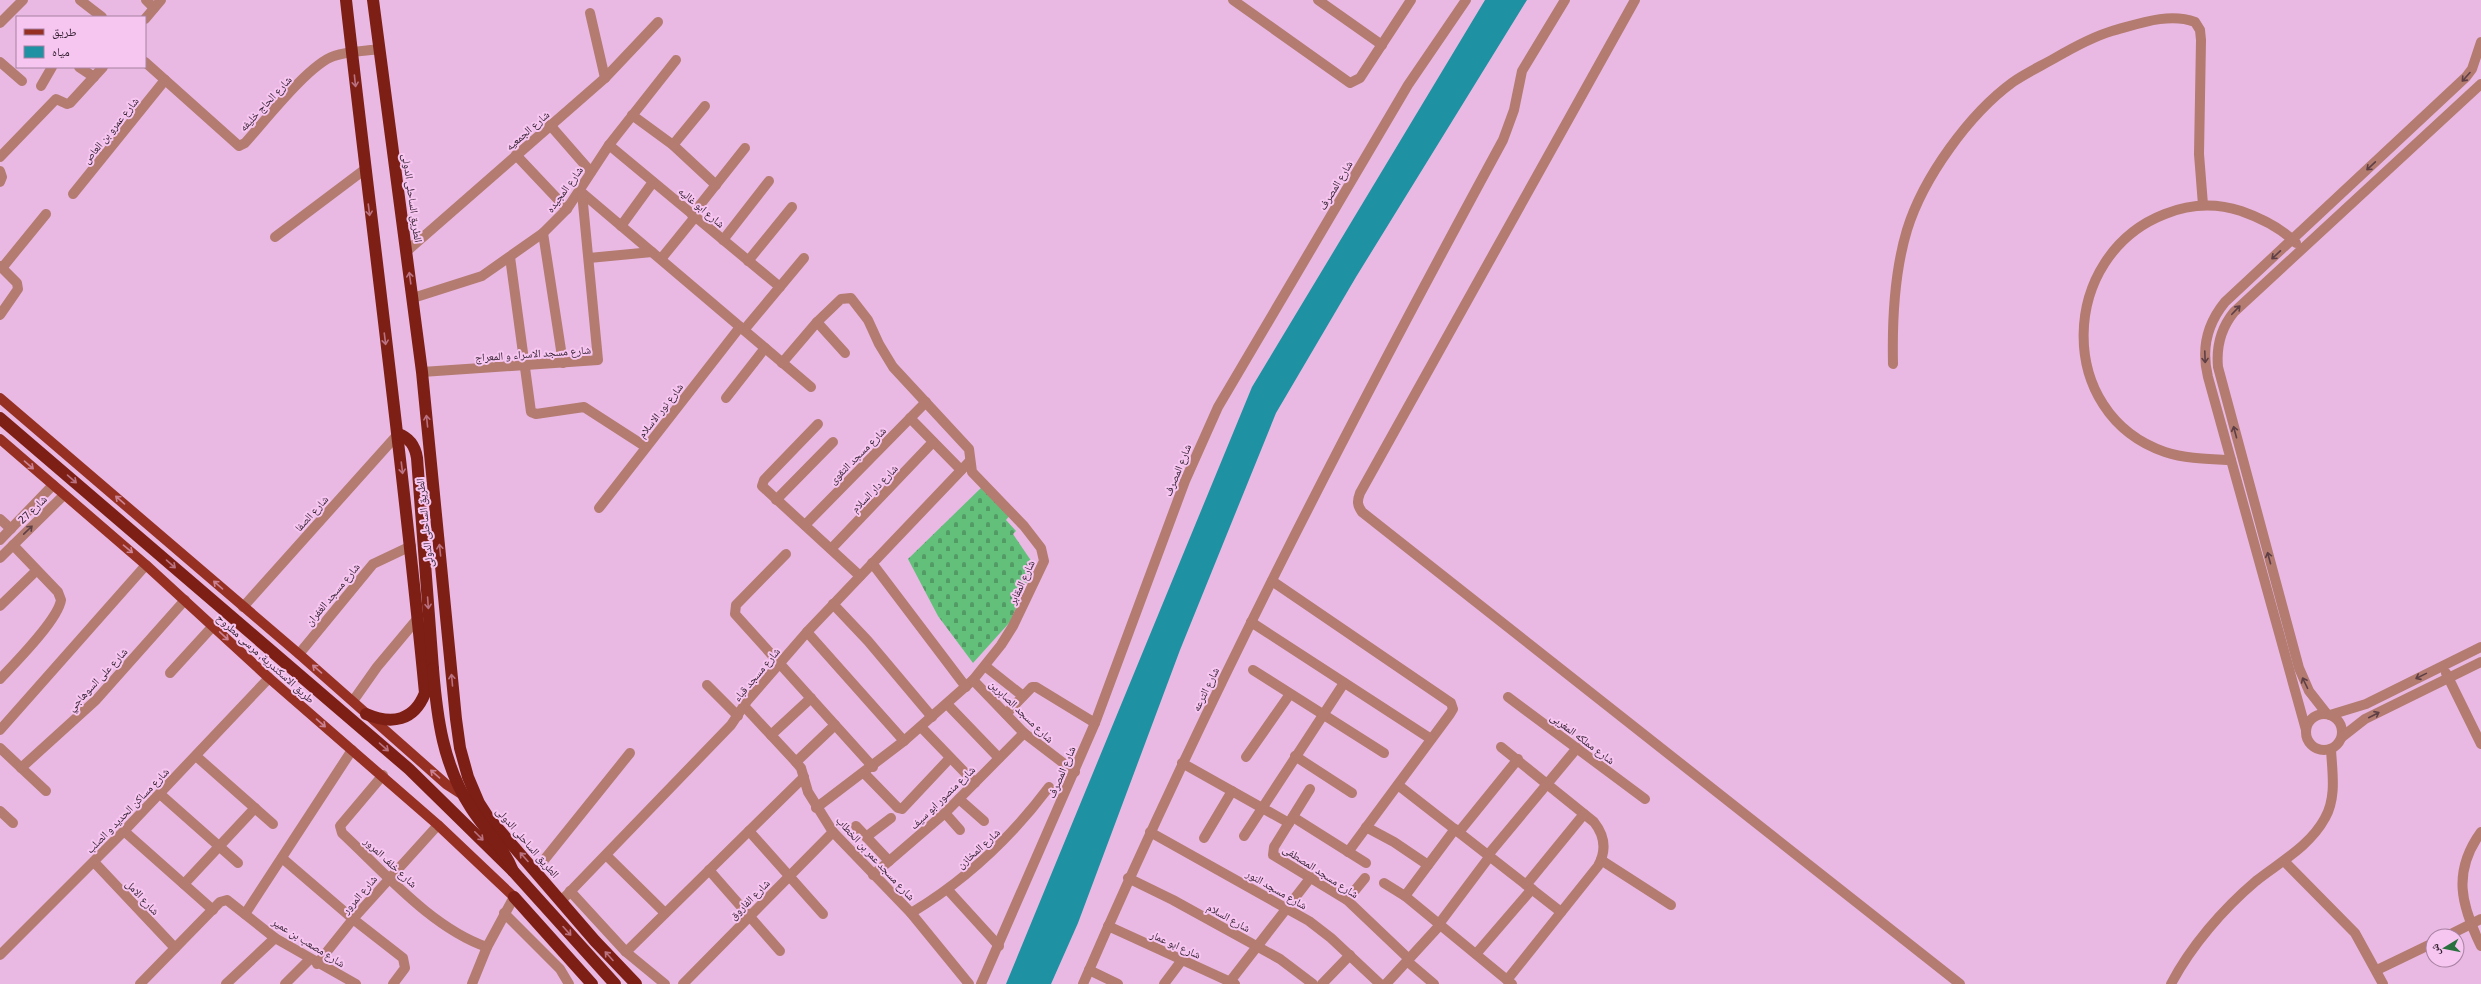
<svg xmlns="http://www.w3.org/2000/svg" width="2481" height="984" viewBox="0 0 2481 984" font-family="'Exo 2','Noto Naskh Arabic',sans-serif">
<defs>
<pattern id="cemetery-stones" width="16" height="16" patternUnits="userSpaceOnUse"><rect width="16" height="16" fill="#63c07b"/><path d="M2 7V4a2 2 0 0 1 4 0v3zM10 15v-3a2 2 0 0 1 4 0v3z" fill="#529b65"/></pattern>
</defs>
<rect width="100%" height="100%" fill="#e9b9e3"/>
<polygon fill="url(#cemetery-stones)" points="983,486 1010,515 1006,520 1016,531 1013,534 1034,565 1010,622 973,663 938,616 908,559"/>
<polygon fill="#1e91a2" points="1485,0 1527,0 1356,277 1276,413 1180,650 1078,923 1051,984 1006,984 1252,387"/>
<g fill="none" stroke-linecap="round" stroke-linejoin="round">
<g stroke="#b47b71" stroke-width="10">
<polyline points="80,0 102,17"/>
<polyline points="146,0 154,8"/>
<polyline points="1233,0 1350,83 1360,78 1411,0"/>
<polyline points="1318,0 1382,45"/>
<path d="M1635,0L1360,493C1357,501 1357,505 1362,512L1960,984"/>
<polyline points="590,13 605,78"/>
<polyline points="145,19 161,0"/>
<polyline points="0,23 23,0"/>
<polyline points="0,62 22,81"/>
<path d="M145,62L239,146L245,143C264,122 309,64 334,56C348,51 365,51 380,49"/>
<polyline points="79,67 94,77"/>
<polyline points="41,86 52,67"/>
<polyline points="632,115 673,145 716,185"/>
<polyline points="550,125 591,172"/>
<polyline points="609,145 780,287"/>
<polyline points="673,145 705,106"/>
<polyline points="516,155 567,209"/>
<polyline points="0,157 56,99 67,104 70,103 103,67"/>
<polyline points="0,171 2,177 0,182"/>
<polyline points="580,191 811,387"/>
<polyline points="73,194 165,80"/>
<polyline points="692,215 745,148"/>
<polyline points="621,226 653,182"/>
<polyline points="543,233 563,363"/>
<polyline points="275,237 364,170"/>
<polyline points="723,240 769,181"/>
<polyline points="407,251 605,78 658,22"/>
<polyline points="510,257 531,412 536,414 584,407 646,447"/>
<polyline points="589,258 652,252"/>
<polyline points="661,259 695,217"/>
<polyline points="748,261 792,207"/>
<polyline points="0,266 17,283 18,289 0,315"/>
<polyline points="2,268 46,214"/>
<polyline points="413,298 482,276 543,233 567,209 609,145 676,60"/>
<polyline points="817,322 845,353"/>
<polyline points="744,330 804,258"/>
<polyline points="782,363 817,322 841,299 851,298 868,320 879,344 893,367 969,449 972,472 1024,526 1041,548 1044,561 1013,626 1001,645 973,680 904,741 816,808"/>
<path d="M1893,364C1892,319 1894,273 1907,230C1923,178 1969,114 2013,82C2026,73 2041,66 2055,58C2074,47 2092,37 2112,31C2138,24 2169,12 2195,22L2200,30L2201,40L2199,154L2203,205"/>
<polyline points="422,372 598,360 582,193"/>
<polyline points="726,398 765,348"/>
<polyline points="910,418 961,470"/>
<polyline points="818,424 764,480 762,486 860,576"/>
<path d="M2231,460C2209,459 2186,459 2165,452C2054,414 2059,255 2165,214C2190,204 2216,203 2241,211C2261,218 2281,228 2296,243"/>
<polyline points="776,500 833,442"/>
<polyline points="599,508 740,327"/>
<polyline points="0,519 11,529"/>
<polyline points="805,525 926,402"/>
<polyline points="0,540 53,485"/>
<polyline points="831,549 933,442"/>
<polyline points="786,554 736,605 735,614 873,767"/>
<polyline points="0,558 64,495"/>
<polyline points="872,563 966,687"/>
<polyline points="1272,581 1451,703 1453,709 1450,714 1348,852"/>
<polyline points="833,604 868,641 932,717"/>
<polyline points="0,606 36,571"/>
<polyline points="243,607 398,434"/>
<polyline points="1251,622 1431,739"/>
<polyline points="807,632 904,741"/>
<polyline points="299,654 373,564 411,546"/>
<polyline points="985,666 1023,696"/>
<polyline points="1253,670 1384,753"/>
<polyline points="170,673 213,626"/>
<polyline points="2446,673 2481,744"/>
<path d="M0,679C15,663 58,620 61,600L58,592L13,545"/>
<polyline points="973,680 1024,733 1075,772"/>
<polyline points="707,685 738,716"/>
<polyline points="1508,697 1645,799"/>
<polyline points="353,701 377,667 418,618"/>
<polyline points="947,704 999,758"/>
<polyline points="744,706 796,762 801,768 808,792 833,832 911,913 969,984"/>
<polyline points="1006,714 1032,687 1036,687 1095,723"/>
<path d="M2327,714L2309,691L2299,668L2218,367C2216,345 2221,328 2234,312L2481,84"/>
<circle cx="2324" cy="732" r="18"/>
<polyline points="2330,715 2366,704 2481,647"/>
<polyline points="921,727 975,783"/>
<polyline points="0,730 146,565"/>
<path d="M2306,730L2208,377C2201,349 2207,324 2225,302L2466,77L2472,69L2481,42"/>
<polyline points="771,735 811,698"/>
<polyline points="2342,737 2365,719 2481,662"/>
<path d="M1501,747L1594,822C1605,836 1607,850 1598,866L1507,980"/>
<polyline points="0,748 46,791"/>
<polyline points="196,756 273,824"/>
<polyline points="1295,756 1352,793"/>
<polyline points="1246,757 1290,694"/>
<polyline points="796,762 835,725"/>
<polyline points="1182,763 1289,823"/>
<polyline points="21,768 96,700 185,600"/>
<polyline points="864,773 898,808 902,809 950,758"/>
<path d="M383,775L340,826L342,833C385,873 432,928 487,947"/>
<polyline points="1398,785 1561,912"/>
<polyline points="1310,789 1274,847 1273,855 1347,900 1409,959"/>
<polyline points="160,794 238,863"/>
<polyline points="959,799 984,821"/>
<polyline points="0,811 13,823"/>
<polyline points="945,813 960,830"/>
<polyline points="1293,817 1366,863"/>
<polyline points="856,826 889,861"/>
<polyline points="1366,827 1394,842 1428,865"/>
<polyline points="124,831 213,910"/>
<polyline points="749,831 823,914"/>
<polyline points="1150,832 1309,921 1331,938 1380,984"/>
<polyline points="1459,832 1518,759"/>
<path d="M2481,832C2452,872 2461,905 2481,946"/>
<polyline points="1244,836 1344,683"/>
<polyline points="866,837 891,818"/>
<polyline points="1204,838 1232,791"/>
<polyline points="1488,855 1577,748"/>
<polyline points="607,856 665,913"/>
<polyline points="282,858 353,919 403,958 405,968 393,984"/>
<polyline points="1601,860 1671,905"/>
<polyline points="2284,861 2355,933 2383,984"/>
<polyline points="94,862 175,948"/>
<polyline points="536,870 630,753"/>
<polyline points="709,870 780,951"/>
<polyline points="873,875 945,813 1024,733"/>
<polyline points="1128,878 1173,900 1280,959 1313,984"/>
<polyline points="1384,883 1405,896 1512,984"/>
<polyline points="184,884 255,808"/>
<polyline points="1526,885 1584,814"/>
<polyline points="948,890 999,946"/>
<polyline points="570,891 626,952 665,984"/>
<polyline points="1405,896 1455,829"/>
<polyline points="562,900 731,725 747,701 807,632 969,462"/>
<polyline points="1347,900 1365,878"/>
<polyline points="504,913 560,969 569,984"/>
<path d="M911,913C966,880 1010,839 1049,787"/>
<polyline points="245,914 352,750"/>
<polyline points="1439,924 1490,856"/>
<polyline points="1108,926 1235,984"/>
<polyline points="2447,936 2481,919"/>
<polyline points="626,952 804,777"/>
<polyline points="1476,954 1532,889"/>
<polyline points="0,955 124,831 269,678"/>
<polyline points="1407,961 1434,984"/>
<polyline points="317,964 353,919 438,825"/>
<polyline points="1089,970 1118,984"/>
<polyline points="2377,970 2433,943"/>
<polyline points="140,984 220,902 227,900 275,938 356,984"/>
<polyline points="226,984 275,938"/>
<polyline points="285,984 310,959"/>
<polyline points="472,984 487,947 514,897"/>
<polyline points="683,984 833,832"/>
<polyline points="981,984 1095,723 1185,481 1218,407 1408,85 1466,0"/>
<path d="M1083,984C1208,695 1353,416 1503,140L1514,110L1522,71L1565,0"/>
<polyline points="1164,984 1182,960"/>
<polyline points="1228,984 1311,877"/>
<polyline points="1322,984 1350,955"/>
<polyline points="1386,984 1440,925"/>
<path d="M2171,984C2191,946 2223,909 2256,881C2280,862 2310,846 2325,818C2337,797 2332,771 2331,749"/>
</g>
<g stroke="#963023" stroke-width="10">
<polyline points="0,398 299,654 446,784 466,797"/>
<polyline points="0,439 146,565 269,678 438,825 514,897"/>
</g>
<g stroke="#7d1f14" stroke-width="12">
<path d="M346,0C372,231 403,462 425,693C414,721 392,725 366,714"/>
<polyline points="373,0 422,372 456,719 460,748 468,777 479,803 488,817 595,941 636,984"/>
<polyline points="0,418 409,769 513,871 615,984"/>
<path d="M398,434C410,438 415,446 417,458L433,669"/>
<polyline points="514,897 592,984"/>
</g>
<path stroke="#7d1f14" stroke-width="12" d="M433,669C437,718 443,765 471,808C485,830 503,846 513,871"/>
</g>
<defs><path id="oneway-shaft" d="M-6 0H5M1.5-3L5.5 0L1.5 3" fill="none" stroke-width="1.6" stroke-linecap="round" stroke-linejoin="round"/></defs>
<g stroke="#5e3f45">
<use href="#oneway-shaft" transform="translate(2466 77) rotate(132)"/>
<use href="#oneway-shaft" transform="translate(2371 166) rotate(137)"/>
<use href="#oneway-shaft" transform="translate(2276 255) rotate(137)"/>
<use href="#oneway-shaft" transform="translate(2236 310) rotate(-46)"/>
<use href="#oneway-shaft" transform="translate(2205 357) rotate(88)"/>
<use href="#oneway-shaft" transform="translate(2235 432) rotate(-105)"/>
<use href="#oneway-shaft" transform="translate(28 530) rotate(-44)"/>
<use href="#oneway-shaft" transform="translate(2269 558) rotate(-105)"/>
<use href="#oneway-shaft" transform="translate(2421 676) rotate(154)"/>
<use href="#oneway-shaft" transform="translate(2305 683) rotate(-116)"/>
<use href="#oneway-shaft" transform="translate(2374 715) rotate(-27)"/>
</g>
<g stroke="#ba7282">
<use href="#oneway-shaft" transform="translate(355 81) rotate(84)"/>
<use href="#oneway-shaft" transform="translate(369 210) rotate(83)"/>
<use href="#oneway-shaft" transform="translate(410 278) rotate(-98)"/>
<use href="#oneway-shaft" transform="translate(385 339) rotate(83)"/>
<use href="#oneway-shaft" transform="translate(427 421) rotate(-96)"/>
<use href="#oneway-shaft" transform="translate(402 468) rotate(83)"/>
<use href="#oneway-shaft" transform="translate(72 479) rotate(41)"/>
<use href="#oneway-shaft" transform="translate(440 550) rotate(-96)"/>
<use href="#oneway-shaft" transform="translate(171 564) rotate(41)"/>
<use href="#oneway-shaft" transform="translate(428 603) rotate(86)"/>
<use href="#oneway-shaft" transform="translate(452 680) rotate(-95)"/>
<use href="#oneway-shaft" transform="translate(384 747) rotate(41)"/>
<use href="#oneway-shaft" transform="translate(479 836) rotate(45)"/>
<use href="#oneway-shaft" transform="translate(524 857) rotate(-132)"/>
<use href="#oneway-shaft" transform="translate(567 931) rotate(48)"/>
<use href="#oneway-shaft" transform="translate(609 956) rotate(-132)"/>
</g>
<g stroke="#cb8294">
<use href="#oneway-shaft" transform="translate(29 465) rotate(41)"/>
<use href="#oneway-shaft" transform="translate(120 500) rotate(-139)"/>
<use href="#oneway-shaft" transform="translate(128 549) rotate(40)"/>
<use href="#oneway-shaft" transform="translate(218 585) rotate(-139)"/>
<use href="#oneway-shaft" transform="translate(224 636) rotate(43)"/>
<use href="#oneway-shaft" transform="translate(317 669) rotate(-139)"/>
<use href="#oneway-shaft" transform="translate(321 723) rotate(41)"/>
<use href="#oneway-shaft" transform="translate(435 774) rotate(-139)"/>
</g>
<g text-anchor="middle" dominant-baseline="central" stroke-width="4" stroke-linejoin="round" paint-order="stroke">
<g font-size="11" fill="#301e2e" stroke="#f6c5f0">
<text transform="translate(265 103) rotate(-47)">شارع الحاج خليفه</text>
<text transform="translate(110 130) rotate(-51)">شارع عمرو بن العاص</text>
<text transform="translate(527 130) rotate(-41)">شارع الجمعيه</text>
<text transform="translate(1335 185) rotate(-59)">شارع المصرف</text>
<text transform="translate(564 189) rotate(-54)">شارع المجيده</text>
<text transform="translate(413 198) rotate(82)">الطريق الساحلى الدولى</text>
<text transform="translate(702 207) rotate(40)">شارع ابو غاليه</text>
<text transform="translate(533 353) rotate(-4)">شارع مسجد الاسراء و المعراج</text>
<text transform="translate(660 410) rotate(-52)">شارع نور الاسلام</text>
<text transform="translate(857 455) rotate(-45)">شارع مسجد التقوى</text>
<text transform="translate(1177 470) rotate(-68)">شارع المصرف</text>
<text transform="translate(874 488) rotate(-46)">شارع دار السلام</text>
<text transform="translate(32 509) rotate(-44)">شارع 27</text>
<text transform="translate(311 513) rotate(-48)">شارع الصفا</text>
<text transform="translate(424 523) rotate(-96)">الطريق الساحلى الدولى</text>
<text transform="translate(1021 582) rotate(-65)">شارع المقابر</text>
<text transform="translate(332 594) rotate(-50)">شارع مسجد الغفران</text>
<text transform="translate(266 658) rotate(42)">طريق الاسكندرية, مرسى مطروح</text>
<text transform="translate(756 674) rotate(-50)">شارع مسجد قباء</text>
<text transform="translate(97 679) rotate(-47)">شارع على السوهاجي</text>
<text transform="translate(1205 689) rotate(-64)">شارع الترعه</text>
<text transform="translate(1022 711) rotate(44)">شارع مسجد الصابرين</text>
<text transform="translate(1583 738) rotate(37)">شارع مملكه المغربى</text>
<text transform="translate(1061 772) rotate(-67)">شارع المصرف</text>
<text transform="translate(942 797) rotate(-44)">شارع منصور ابو سيف</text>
<text transform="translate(127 810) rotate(-46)">شارع مساكن الحديد و الصلب</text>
<text transform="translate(528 842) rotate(49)">الطريق الساحلى الدولى</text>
<text transform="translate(978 848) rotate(-42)">شارع المخازن</text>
<text transform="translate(876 858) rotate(47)">شارع مسجد عمر بن الخطاب</text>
<text transform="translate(391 862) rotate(43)">شارع خلف المرور</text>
<text transform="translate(1321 871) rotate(33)">شارع مسجد المصطفى</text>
<text transform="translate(1277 889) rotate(30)">شارع مسجد النور</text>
<text transform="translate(359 894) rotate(-49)">شارع المرور</text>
<text transform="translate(143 897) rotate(47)">شارع الامل</text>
<text transform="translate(749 899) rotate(-45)">شارع الفاروق</text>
<text transform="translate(1229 917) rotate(29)">شارع السلام</text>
<text transform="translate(309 942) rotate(32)">شارع مصعب بن عمير</text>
<text transform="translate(1176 944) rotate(24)">شارع ابو عمار</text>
</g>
</g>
<rect x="16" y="16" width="130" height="52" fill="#f6c5f0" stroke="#a782a2"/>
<rect x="24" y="29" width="20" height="6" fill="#963023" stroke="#a782a2"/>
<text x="52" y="36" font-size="12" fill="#301e2e">طريق</text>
<rect x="24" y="46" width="20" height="12" fill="#1e91a2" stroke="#a782a2"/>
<text x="52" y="56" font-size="12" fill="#301e2e">مياه</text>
<g transform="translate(2445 948) rotate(260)"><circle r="19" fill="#f6c5f0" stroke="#a782a2"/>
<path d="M0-3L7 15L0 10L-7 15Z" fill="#28703e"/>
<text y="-6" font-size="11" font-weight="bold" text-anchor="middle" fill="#301e2e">ش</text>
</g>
</svg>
